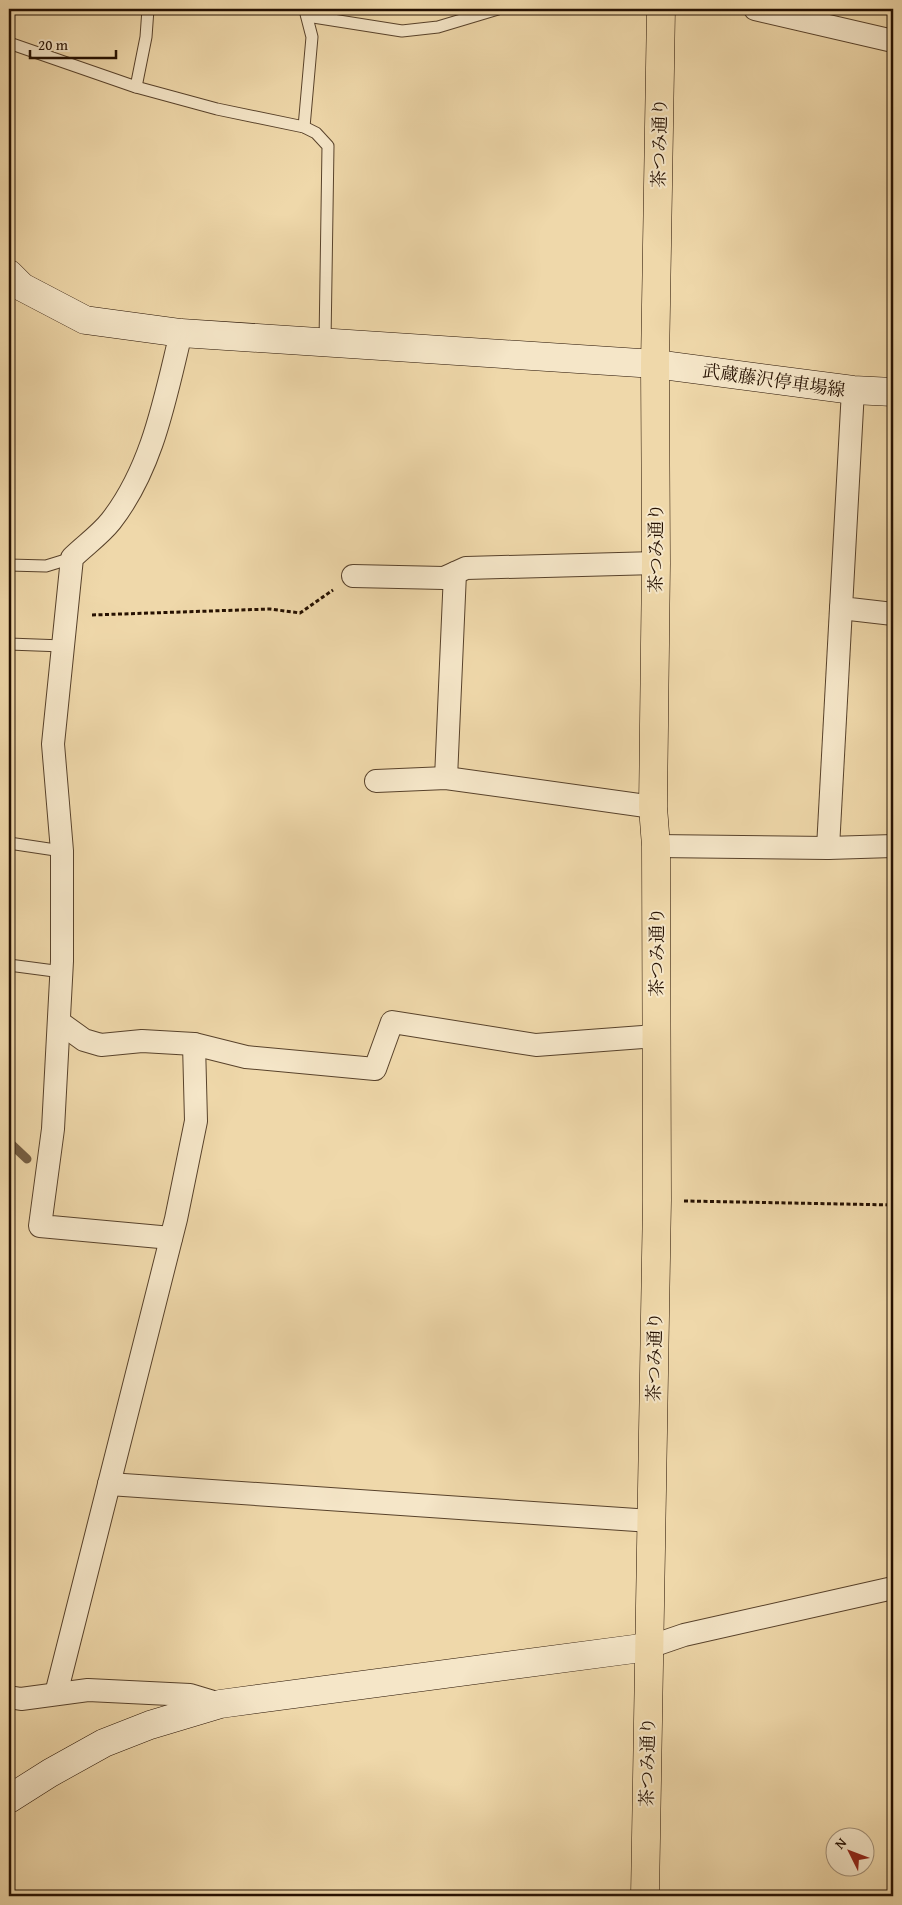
<svg xmlns="http://www.w3.org/2000/svg" width="902" height="1905" viewBox="0 0 902 1905" font-family="'Gentium Book Plus','Noto Serif JP',serif">
<rect width="100%" height="100%" fill="#efd8aa"/>
<filter id="stains"><feTurbulence type="fractalNoise" baseFrequency=".004" numOctaves="4"/><feColorMatrix values="0 0 0 0 .2 0 0 0 0 .09 0 0 0 0 .02 0 0 0 .5 -.17"/></filter>
<radialGradient id="worn" r=".72"><stop offset=".6" stop-color="#630" stop-opacity="0"/><stop offset="1" stop-color="#630" stop-opacity=".3"/></radialGradient>
<g fill="none" stroke-linecap="round" stroke-linejoin="round">
<polyline stroke="#755f44" stroke-width="9" points="9,1142 27,1159"/>
<g stroke="#58422b" stroke-width="13">
<g id="lane">
<polyline points="307,16 402,31 438,27 498,9"/>
<polyline points="9,43 136,87 217,109 304,127 316,133 328,146 325,342"/>
<polyline points="136,87 146,37 148,9"/>
<polyline points="304,127 312,37 305,10"/>
<polyline points="9,565 46,566 72,558"/>
<polyline points="9,644 63,646"/>
<polyline points="9,843 62,851"/>
<polyline points="9,965 62,972"/>
</g>
</g>
<g stroke="#58422b" stroke-width="24">
<g id="street">
<polyline points="755,9 893,41"/>
<polyline points="853,390 841,608 893,614"/>
<polyline points="353,576 444,578 466,568 656,563"/>
<polyline points="446,778 455,573"/>
<polyline points="376,781 446,778 653,807"/>
<polyline points="656,846 828,848 893,846"/>
<polyline points="828,848 841,608"/>
<polyline points="59,1022 84,1040 101,1045 142,1041 194,1044 246,1057 375,1069 392,1022 536,1045 656,1036"/>
<path d="M171,1238L40,1226L53,1129L62,961V851L53,744L72,558C84,546 100,535 111,521C153,467 165,398 181,333"/>
<polyline points="109,1484 651,1521"/>
<polyline points="649,1647 684,1635 893,1588"/>
<polyline points="56,1694 176,1219 196,1121 194,1044"/>
<polyline points="9,1697 21,1699 88,1690 190,1695 220,1704"/>
</g>
</g>
<g stroke="#251001" stroke-width="29">
<g id="secondary">
<polyline points="9,274 22,287 85,320 181,333 655,364 853,390 893,392"/>
<polyline points="9,1799 50,1773 104,1743 150,1725 220,1704 649,1647"/>
</g>
</g>
<g stroke="#251001" stroke-width="29">
<polyline id="primary" points="645,1896 657,1200 656,846 653,807 656,563 655,364 661,9"/>
</g>
<g stroke="#251001" stroke-width="3" stroke-dasharray="4 2.5" stroke-linecap="butt">
<polyline points="92,615 270,609 300,613 333,590"/>
<polyline points="684,1201 893,1205"/>
</g>
<use href="#lane" stroke="#f5e6c8" stroke-width="11"/>
<use href="#street" stroke="#f5e6c8" stroke-width="22"/>
<use href="#secondary" stroke="#f5e6c8" stroke-width="28"/>
<use href="#primary" stroke="#efd8aa" stroke-width="28"/>
</g>
<g text-anchor="middle" dominant-baseline="central" stroke-width="4" stroke-linejoin="round" paint-order="stroke">
<g font-size="18" fill="#251001" stroke="#f5e6c8">
<text transform="translate(659 143) rotate(-89)">茶つみ通り</text>
<text transform="translate(774 380) rotate(8)">武蔵藤沢停車場線</text>
<text transform="translate(655 548) rotate(-90)">茶つみ通り</text>
<text transform="translate(656 952) rotate(-90)">茶つみ通り</text>
<text transform="translate(654 1357) rotate(-89)">茶つみ通り</text>
<text transform="translate(647 1762) rotate(-89)">茶つみ通り</text>
</g>
</g>
<rect width="902" height="1905" fill="none" stroke="#efd8aa" stroke-width="30"/>
<rect x="10" y="10" width="882" height="1885" fill="none" stroke="#251001" stroke-width="2.5"/>
<rect x="15" y="15" width="872" height="1875" fill="none" stroke="#251001"/>
<g transform="translate(850 1852) rotate(312)"><circle r="24" fill="#f5e6c8" stroke="#a29078"/>
<path d="M0-4L9 19L0 12L-9 19Z" fill="#8f2418"/>
<text y="-8" font-size="14" font-weight="bold" text-anchor="middle" fill="#251001">N</text>
</g>
<path d="M30 50v8h86v-8" fill="none" stroke="#251001" stroke-width="2.5"/>
<text x="38" y="50" font-size="15" fill="#251001" stroke="#f5e6c8" stroke-width="4" paint-order="stroke">20 m</text>
<rect width="100%" height="100%" filter="url(#stains)"/>
<rect width="100%" height="100%" fill="url(#worn)"/>
</svg>
